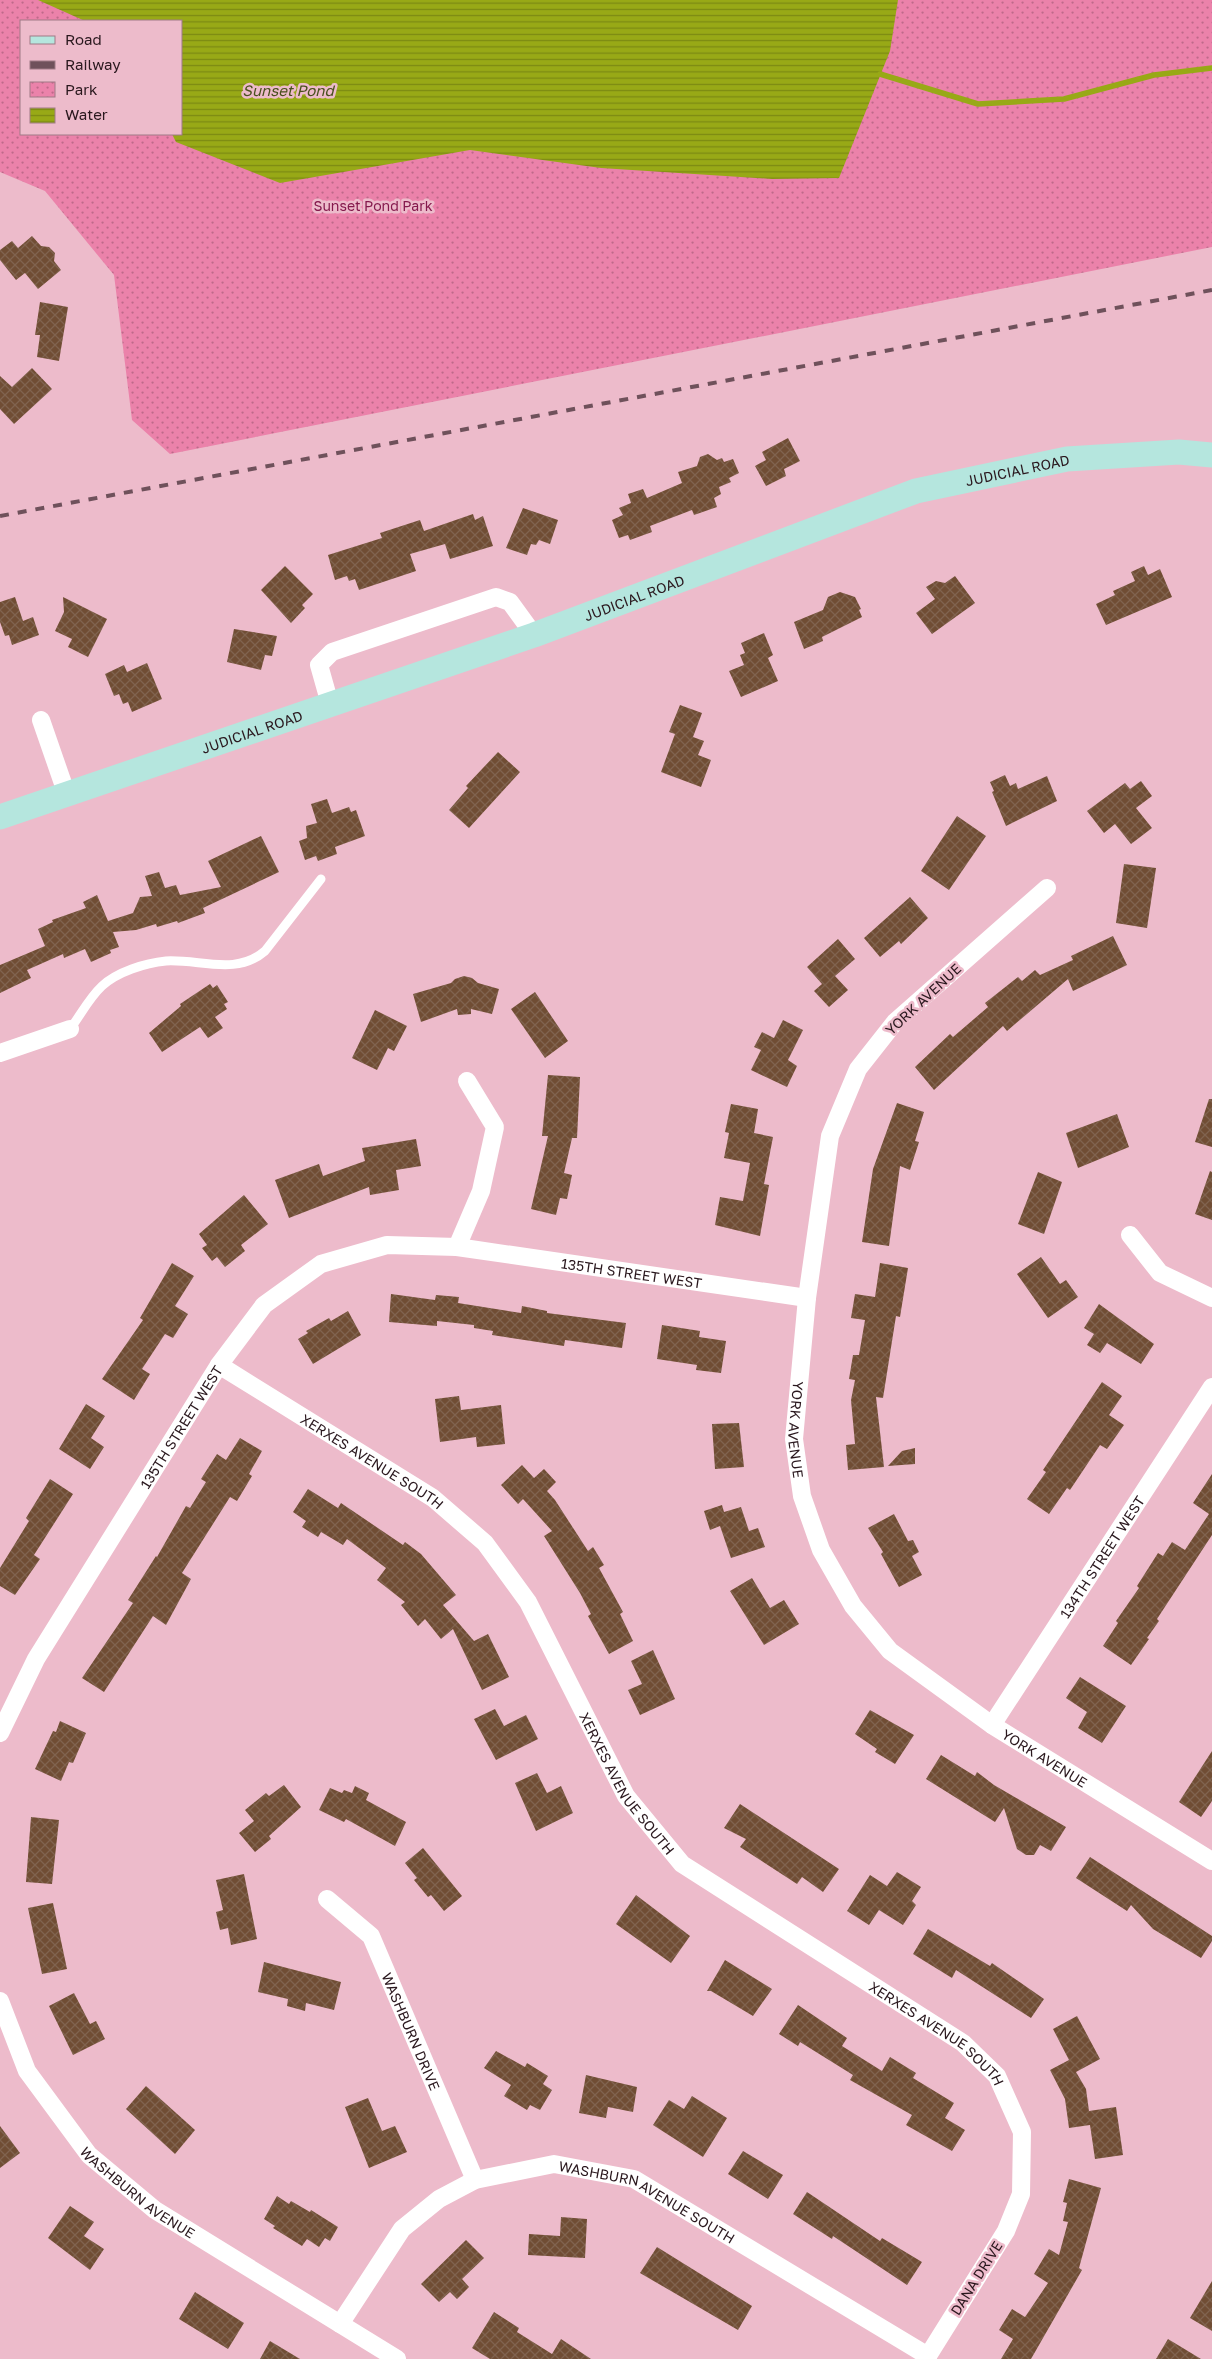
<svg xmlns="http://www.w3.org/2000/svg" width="1212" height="2359" viewBox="0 0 1212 2359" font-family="'Golos Text',sans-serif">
<defs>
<pattern id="park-dots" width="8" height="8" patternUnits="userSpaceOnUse" patternTransform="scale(1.25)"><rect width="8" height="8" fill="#eb82aa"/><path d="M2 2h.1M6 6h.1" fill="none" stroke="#bf698a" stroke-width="1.8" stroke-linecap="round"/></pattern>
<pattern id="water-rules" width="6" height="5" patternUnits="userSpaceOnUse" patternTransform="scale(1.25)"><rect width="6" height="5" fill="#98a916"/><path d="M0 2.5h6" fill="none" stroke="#7c8913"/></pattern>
<pattern id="building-cross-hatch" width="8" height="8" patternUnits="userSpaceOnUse" patternTransform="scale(1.25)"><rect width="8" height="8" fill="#704d34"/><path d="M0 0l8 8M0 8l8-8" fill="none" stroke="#80634f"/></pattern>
</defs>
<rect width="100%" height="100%" fill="#edbbcb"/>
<path fill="url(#park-dots)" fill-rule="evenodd" d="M0,0H1212V247L170,454L132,420L114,275L45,191L0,172ZM21,21H181V134H21Z"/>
<polygon fill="url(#water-rules)" points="38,0 898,0 890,51 839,178 772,179 601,168 470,150 280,183 176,142 172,134 181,134 181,21 85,21"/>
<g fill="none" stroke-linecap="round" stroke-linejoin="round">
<polyline stroke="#98a916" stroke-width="5.5" points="880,74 978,104 1064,99 1154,75 1212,68"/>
</g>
<g fill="url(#building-cross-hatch)">
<polygon points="32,236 41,246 49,247 55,253 54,261 61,270 38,289 25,273 16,280 0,260 0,250 12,241 18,248"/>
<polygon points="40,302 68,307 59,361 37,357 40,335 35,335"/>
<polygon points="32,368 52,389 14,424 0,409 0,376 12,387"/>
<polygon points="788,438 800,461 784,469 786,476 766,486 755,466 766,460 762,452"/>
<polygon points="708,454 717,460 722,458 724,462 733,459 739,473 729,478 731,482 719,487 721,494 714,498 717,507 694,515 692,510 650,526 652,532 630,540 628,535 619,538 612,520 623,515 619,508 631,503 628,494 643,489 647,498 682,483 678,472 697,466 700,457"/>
<polygon points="523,508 558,520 550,544 539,540 536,545 531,544 527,555 506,548"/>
<polygon points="473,514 475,520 483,516 493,546 450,559 445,544 410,554 416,571 359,590 355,579 349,581 347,576 335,580 328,555 382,538 380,533 420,520 424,531"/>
<polygon points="285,566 313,594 302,605 305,608 291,623 261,590"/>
<polygon points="1144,566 1148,575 1160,569 1172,597 1106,625 1096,604 1115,595 1113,591 1135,581 1131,572"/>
<polygon points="955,576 975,603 932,634 916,613 935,599 926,587 936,581 945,583"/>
<polygon points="840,592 855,597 861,609 859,610 862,617 822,637 823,641 804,649 794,622 823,610 828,597"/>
<polygon points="15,597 23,621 33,617 39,635 12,645 9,635 5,636 0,622 0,602"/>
<polygon points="63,597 107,619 88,657 68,647 72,639 55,631 64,612"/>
<polygon points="234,629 277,636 272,656 265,655 261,670 227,662"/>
<polygon points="764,633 773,655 768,658 778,681 741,697 729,671 744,665 740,655 745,653 741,643"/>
<polygon points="147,663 162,699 132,712 128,702 123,704 119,694 114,696 105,674 124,665 127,672"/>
<polygon points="680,705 702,713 693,737 704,741 698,755 711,760 701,787 661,772 675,734 669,732"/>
<polygon points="498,752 520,772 469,828 449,810 468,788 466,786"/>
<polygon points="1005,775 1010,786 1016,783 1018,789 1047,776 1057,801 1006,826 992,792 994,791 990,782"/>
<polygon points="1141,781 1152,796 1136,808 1152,828 1131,844 1115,824 1104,833 1087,811 1125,783 1130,789"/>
<polygon points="327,799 332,813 349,807 351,812 356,810 365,836 335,847 337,854 318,861 316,856 305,860 299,841 307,838 306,826 317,823 311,804"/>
<polygon points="957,816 986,836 949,890 921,871"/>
<polygon points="261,836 279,872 203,908 205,913 178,923 177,921 157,927 156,924 136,930 113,932 119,947 110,950 111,953 91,962 85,949 64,958 63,954 27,970 31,978 0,993 0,965 45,946 38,929 53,922 52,920 86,908 83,902 97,895 108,921 133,913 140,897 152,896 145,876 159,872 165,888 176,885 180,895 221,887 208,861"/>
<polygon points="1124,864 1156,868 1147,928 1116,923"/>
<polygon points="910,897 928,918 901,944 899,941 880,957 864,938"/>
<polygon points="1113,936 1127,965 1073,991 1068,979 1007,1031 1003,1026 934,1090 915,1067 950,1034 953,1037 988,1007 985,1003 1018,977 1022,981 1035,970 1040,975 1073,960 1071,956"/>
<polygon points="838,939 855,959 835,976 848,990 829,1007 814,991 822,984 807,967"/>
<polygon points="464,976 472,978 478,983 499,989 492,1014 471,1009 471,1014 458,1015 457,1009 421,1022 413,994 451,983 455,979"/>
<polygon points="210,984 213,988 217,985 228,1002 224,1004 227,1009 215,1017 223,1028 208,1038 200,1027 162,1052 149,1033 181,1006 180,1004"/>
<polygon points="535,992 568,1041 545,1058 511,1009"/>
<polygon points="375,1010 407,1026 394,1051 388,1048 377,1070 352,1058"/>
<polygon points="783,1020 803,1030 788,1060 797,1066 787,1087 751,1070 761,1050 754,1047 762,1032 774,1038"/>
<polygon points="548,1075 580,1077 577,1138 572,1138 564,1173 572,1175 567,1199 560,1198 556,1215 531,1209 548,1136 542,1136"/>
<polygon points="1209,1099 1212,1099 1212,1147 1195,1142"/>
<polygon points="897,1103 924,1112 915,1141 919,1142 910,1170 900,1166 889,1246 862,1242 873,1169"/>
<polygon points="731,1104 758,1109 754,1133 773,1137 764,1184 769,1185 760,1236 715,1225 720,1197 743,1201 750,1163 724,1158 729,1133 725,1132"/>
<polygon points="1117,1114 1129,1147 1078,1168 1066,1133"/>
<polygon points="416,1139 421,1166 396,1170 399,1190 370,1195 369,1187 289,1218 275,1180 319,1164 323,1176 365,1161 362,1148"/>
<polygon points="1210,1171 1212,1172 1212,1220 1195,1214"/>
<polygon points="1038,1172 1062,1182 1044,1234 1018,1224"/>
<polygon points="244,1195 268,1224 241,1245 245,1251 225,1267 217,1257 212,1261 202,1248 207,1245 199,1234"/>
<polygon points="1041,1257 1060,1284 1066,1280 1078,1297 1048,1318 1017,1274"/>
<polygon points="172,1263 194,1276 175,1306 188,1314 173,1338 165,1334 142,1369 150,1374 134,1400 102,1379 143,1320 140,1318"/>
<polygon points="880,1263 908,1268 900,1317 896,1316 883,1398 876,1397 884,1467 848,1470 846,1445 855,1444 851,1400 855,1380 849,1379 853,1355 859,1355 865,1320 851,1318 855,1294 875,1297"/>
<polygon points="391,1294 435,1300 436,1295 459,1297 458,1303 521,1313 522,1306 547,1311 547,1313 626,1323 622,1348 565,1340 564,1346 492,1335 493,1331 474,1328 474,1325 437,1321 437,1326 389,1322"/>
<polygon points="1099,1304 1154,1344 1141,1364 1107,1343 1100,1353 1087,1345 1094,1334 1084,1328"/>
<polygon points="348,1311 361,1335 313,1364 298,1339 308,1333 306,1331 329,1318 331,1321"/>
<polygon points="662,1325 700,1331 699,1337 726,1341 721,1373 696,1370 697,1365 657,1359"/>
<polygon points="1102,1382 1122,1396 1109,1415 1124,1425 1107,1449 1100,1445 1070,1490 1067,1488 1049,1514 1027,1499 1046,1472 1043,1470"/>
<polygon points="459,1396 461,1410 501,1405 505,1444 477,1447 476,1437 440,1442 435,1399"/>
<polygon points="86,1404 105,1416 91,1438 104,1447 90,1469 59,1449"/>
<polygon points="739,1423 744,1467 715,1469 712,1424"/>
<polygon points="240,1438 262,1451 249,1474 252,1476 237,1501 230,1497 182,1573 191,1579 166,1625 153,1616 104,1692 82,1678 133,1603 128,1600 156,1556 157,1557 186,1506 190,1508 206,1482 201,1479 217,1454 226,1460"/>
<polygon points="915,1448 915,1464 888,1466 902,1451"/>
<polygon points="522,1465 534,1478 544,1469 556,1482 547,1491 555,1500 588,1551 593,1547 604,1565 599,1568 623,1612 620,1614 633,1641 609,1654 588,1616 591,1614 580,1593 544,1536 552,1531 523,1499 518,1504 501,1485"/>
<polygon points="1212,1474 1212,1535 1157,1619 1159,1621 1147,1638 1149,1639 1131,1665 1103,1646 1118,1623 1116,1621 1139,1588 1137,1586 1158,1553 1163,1556 1172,1542 1185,1550 1209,1514 1193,1503"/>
<polygon points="50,1479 73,1494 34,1555 40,1559 15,1595 0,1586 0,1568 29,1521 26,1518"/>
<polygon points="308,1489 338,1508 341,1503 403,1545 405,1542 421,1554 456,1595 443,1605 474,1641 488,1634 509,1677 482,1690 453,1629 441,1639 425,1619 418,1626 401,1605 405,1602 377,1580 386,1568 347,1539 343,1545 321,1532 318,1537 302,1527 306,1521 293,1512"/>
<polygon points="722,1505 724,1512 741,1507 749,1531 758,1528 765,1547 731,1558 720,1526 710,1530 704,1511"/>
<polygon points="894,1514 908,1541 913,1540 919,1552 912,1556 922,1575 899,1587 881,1554 883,1552 868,1528"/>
<polygon points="752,1578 770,1608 784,1600 799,1624 764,1645 730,1591"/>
<polygon points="653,1650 675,1699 640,1715 628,1690 642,1684 631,1661"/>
<polygon points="1080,1677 1126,1706 1102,1743 1078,1728 1087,1712 1066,1698"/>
<polygon points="495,1709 504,1726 526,1715 538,1739 496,1760 474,1719"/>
<polygon points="870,1710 914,1735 895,1764 875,1752 877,1749 855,1734"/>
<polygon points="60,1721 86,1733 73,1763 69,1762 61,1781 35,1769 53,1731 56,1732"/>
<polygon points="1212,1751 1212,1801 1201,1817 1179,1802"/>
<polygon points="941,1755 975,1776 977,1772 994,1785 1066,1827 1051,1851 1040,1845 1034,1855 1026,1855 1017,1849 1004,1808 995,1822 926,1779"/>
<polygon points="537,1773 547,1793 561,1786 573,1813 536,1831 515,1783"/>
<polygon points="284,1785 301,1807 269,1836 271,1839 255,1852 239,1833 254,1821 245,1810 266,1793 269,1796"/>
<polygon points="355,1786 369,1793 366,1800 406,1822 395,1846 346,1819 344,1822 319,1810 330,1788 342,1793 344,1790 352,1793"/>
<polygon points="740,1804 839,1869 823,1892 802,1877 797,1884 740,1847 746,1839 724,1828"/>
<polygon points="31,1817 59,1820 52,1884 26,1882"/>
<polygon points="423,1848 462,1896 444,1911 431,1895 428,1897 414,1880 417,1878 405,1863"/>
<polygon points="1090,1857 1212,1936 1212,1941 1201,1958 1153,1929 1131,1905 1127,1911 1076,1878"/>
<polygon points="897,1872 921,1887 912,1901 916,1905 903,1925 879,1910 869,1925 847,1911 870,1875 887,1886"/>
<polygon points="244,1874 257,1939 231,1945 228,1928 220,1930 216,1912 223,1910 216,1880"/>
<polygon points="636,1895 690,1936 671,1963 616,1924"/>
<polygon points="53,1903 67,1969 42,1974 28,1908"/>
<polygon points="928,1929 990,1966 992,1963 1044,1999 1031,2018 956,1970 952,1978 913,1954"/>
<polygon points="725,1960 772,1989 753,2016 711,1991 707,1991"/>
<polygon points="264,1962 341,1982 334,2010 306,2003 305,2011 287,2006 288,1999 258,1992"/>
<polygon points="74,1993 90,2024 96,2021 105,2039 73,2055 49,2006"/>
<polygon points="798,2005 847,2038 842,2046 882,2071 890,2057 916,2073 913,2078 954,2103 945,2118 965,2130 952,2151 906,2125 912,2115 850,2080 853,2075 800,2042 798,2046 779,2034"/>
<polygon points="1077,2016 1100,2059 1076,2072 1086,2089 1089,2111 1116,2107 1123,2155 1095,2159 1090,2125 1069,2128 1065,2099 1050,2070 1069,2060 1053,2029"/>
<polygon points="496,2051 525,2067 527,2063 548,2076 543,2084 552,2090 540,2110 530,2105 527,2110 504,2096 511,2085 484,2068"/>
<polygon points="586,2075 637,2087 633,2112 608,2107 606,2118 579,2113"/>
<polygon points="146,2086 195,2130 175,2154 126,2109"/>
<polygon points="692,2096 727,2118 703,2157 653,2125 669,2100 684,2109"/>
<polygon points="368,2098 382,2131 395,2126 407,2152 369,2168 345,2107"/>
<polygon points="0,2126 20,2153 0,2168"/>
<polygon points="743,2151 783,2175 768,2199 728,2174"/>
<polygon points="1069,2179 1101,2188 1079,2268 1082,2270 1031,2359 1001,2359 1013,2339 999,2330 1012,2309 1025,2317 1048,2283 1034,2274 1049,2249 1059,2255 1068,2222 1063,2221 1067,2203 1063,2202"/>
<polygon points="807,2192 880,2241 882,2238 922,2262 907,2285 833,2236 832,2239 793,2214"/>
<polygon points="277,2196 289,2204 291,2201 310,2212 311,2210 338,2227 330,2241 325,2238 319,2247 307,2239 302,2246 273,2228 275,2226 264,2219"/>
<polygon points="70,2206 94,2222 84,2236 104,2249 90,2270 48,2238"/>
<polygon points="561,2217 587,2219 585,2258 528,2255 529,2234 560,2236"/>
<polygon points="466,2240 484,2258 462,2279 469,2287 457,2299 450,2292 439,2302 421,2284"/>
<polygon points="657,2247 752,2306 738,2330 640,2273"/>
<polygon points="1212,2281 1212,2331 1190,2318"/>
<polygon points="195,2292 244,2323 228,2349 179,2319"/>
<polygon points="494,2312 519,2328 517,2332 552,2354 561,2339 591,2359 490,2359 472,2348"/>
<polygon points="1168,2339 1201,2359 1156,2359"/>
<polygon points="270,2341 300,2359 260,2359"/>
</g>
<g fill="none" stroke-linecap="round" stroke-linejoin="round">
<path stroke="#fff" stroke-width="9" d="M70,1029C80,1016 89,998 102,986C117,972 145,963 166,961C200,959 236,976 265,951L321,879"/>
<g stroke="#fff" stroke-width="18">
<polyline points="330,704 319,665 332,652 496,597 510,602 534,635"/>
<polyline points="41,720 67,795"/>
<path id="s1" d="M1047,888L895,1022L858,1069L830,1136L807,1298L794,1439L802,1496L821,1550L853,1606L890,1651L992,1725L1212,1861"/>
<polyline points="0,1053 70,1029"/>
<polyline points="1130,1235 1160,1273 1212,1298"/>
<polyline points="457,1247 481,1191 495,1127 467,1081"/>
<path id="s2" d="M219,1365L433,1498L485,1543L528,1602L626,1796L682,1864L963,2043L997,2076L1022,2132L1021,2194L1006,2231L926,2359"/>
<path id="s3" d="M992,1725L1212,1387"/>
<path id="s4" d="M0,1733L36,1659L219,1365L264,1305L321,1264L387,1245L457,1247L807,1298"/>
<path id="s5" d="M327,1899L371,1936L475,2180"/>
<path id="s6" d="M0,2001L27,2071L89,2155L155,2210L397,2359"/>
<path id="s7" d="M340,2324L402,2229L439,2199L475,2180L554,2164L634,2179L928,2356"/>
</g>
<path stroke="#b5e6de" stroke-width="25" id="s8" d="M0,817L534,635L916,491L1067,459L1179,452L1212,455"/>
<polyline stroke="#6f515b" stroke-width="4" stroke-dasharray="9 9" stroke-linecap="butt" points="0,516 1212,290"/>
</g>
<g text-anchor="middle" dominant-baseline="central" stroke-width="5" stroke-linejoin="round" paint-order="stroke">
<g font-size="14" fill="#85194d" stroke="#edbbcb">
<text x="373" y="205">Sunset Pond Park</text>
</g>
<g font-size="14" fill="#2a181e" stroke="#edbbcb">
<text stroke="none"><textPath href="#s8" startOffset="1076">JUDICIAL ROAD</textPath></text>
<text stroke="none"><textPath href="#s8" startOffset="671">JUDICIAL ROAD</textPath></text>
<text stroke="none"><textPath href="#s8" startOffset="266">JUDICIAL ROAD</textPath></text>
<text transform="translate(923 999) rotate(-43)">YORK AVENUE</text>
<text stroke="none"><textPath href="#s4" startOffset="889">135TH STREET WEST</textPath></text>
<text stroke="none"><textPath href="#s4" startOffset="356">135TH STREET WEST</textPath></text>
<text stroke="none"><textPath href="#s1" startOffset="631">YORK AVENUE</textPath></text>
<text stroke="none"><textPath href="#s2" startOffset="181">XERXES AVENUE SOUTH</textPath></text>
<text stroke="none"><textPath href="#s3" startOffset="201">134TH STREET WEST</textPath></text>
<text stroke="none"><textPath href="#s1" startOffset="1066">YORK AVENUE</textPath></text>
<text stroke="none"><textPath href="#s2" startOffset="601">XERXES AVENUE SOUTH</textPath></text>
<text stroke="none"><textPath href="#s5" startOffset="161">WASHBURN DRIVE</textPath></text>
<text stroke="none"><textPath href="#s2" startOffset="1006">XERXES AVENUE SOUTH</textPath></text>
<text stroke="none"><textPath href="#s6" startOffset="241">WASHBURN AVENUE</textPath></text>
<text stroke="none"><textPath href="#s7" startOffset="384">WASHBURN AVENUE SOUTH</textPath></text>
<text transform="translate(976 2278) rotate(-58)">DANA DRIVE</text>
</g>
<g font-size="15" font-style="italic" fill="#49501d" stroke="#edbbcb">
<text x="288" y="90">Sunset Pond</text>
</g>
</g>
<rect x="20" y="20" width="162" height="115" fill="#edbbcb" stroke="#9f7a86"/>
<rect x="30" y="36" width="25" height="8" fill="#b5e6de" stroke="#9f7a86"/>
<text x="65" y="45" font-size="15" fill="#2a181e">Road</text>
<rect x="30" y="61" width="25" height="8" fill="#6f515b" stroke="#9f7a86"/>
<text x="65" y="70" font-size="15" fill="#2a181e">Railway</text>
<rect x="30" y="82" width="25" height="15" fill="url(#park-dots)" stroke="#9f7a86"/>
<text x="65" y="95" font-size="15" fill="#2a181e">Park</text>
<rect x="30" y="108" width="25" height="15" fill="url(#water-rules)" stroke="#9f7a86"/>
<text x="65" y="120" font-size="15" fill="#2a181e">Water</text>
</svg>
